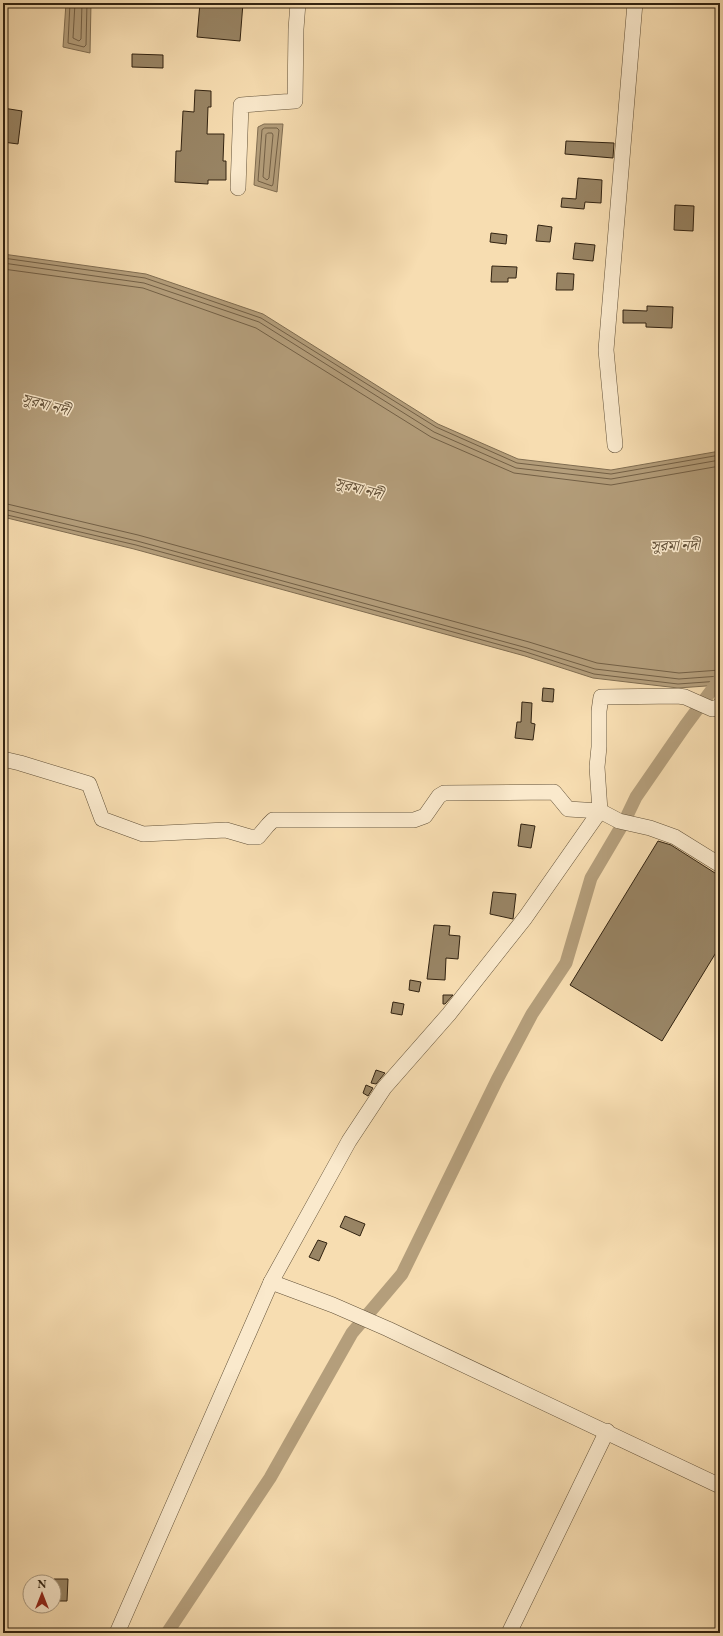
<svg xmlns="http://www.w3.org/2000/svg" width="723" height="1636" viewBox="0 0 723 1636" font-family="'EB Garamond','Noto Serif Bengali',serif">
<rect width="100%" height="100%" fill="#f7ddb1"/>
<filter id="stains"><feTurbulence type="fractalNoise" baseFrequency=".005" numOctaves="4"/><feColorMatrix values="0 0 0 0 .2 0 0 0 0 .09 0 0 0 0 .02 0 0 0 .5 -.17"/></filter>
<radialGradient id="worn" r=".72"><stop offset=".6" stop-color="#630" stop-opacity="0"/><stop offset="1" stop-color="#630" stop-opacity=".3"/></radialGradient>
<g fill="#b49e7b" stroke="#806d51">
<polygon points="66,3 91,3 90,53 63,47"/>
<polygon points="264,124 283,124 277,192 254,185 258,127"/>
<polygon points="3,254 146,274 263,314 438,424 518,459 611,470 720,451 720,685 678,688 593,678 525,656 134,549 3,517"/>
</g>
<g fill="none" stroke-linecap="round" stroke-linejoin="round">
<g stroke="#736046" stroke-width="1">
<polyline points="70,3 68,43 84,47 86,45 87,3"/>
<polyline points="75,3 73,38 79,41 81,39 82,3"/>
<polygon points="265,128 277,128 279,130 273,184 272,186 258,181 262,130"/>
<polygon points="268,133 272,133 273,135 269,178 267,180 263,177 266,135"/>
<polyline points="3,258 145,278 261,318 436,427 517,463 611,474 720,455"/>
<polyline points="3,263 144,283 259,322 434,432 516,468 611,479 720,460"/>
<polyline points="3,269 143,288 256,328 431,437 514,473 611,485 720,466"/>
<polyline points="3,503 138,535 529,642 597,663 679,673 720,670"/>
<polyline points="3,509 137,541 527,648 595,669 679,679 720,676"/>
<polyline points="3,514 136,545 526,652 594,674 678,684 720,681"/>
</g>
<polyline stroke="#b49e7b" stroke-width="13" points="167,1633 270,1478 352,1333 402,1274 497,1080 532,1014 566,963 591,878 624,822 636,797 685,726 720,679"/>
</g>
<g fill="#988464" stroke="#322311">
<polygon points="200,3 243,3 240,41 197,37"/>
<polygon points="132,54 163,55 163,68 132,67"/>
<polygon points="195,90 211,91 211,107 208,107 207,134 224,134 223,161 226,161 226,180 208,180 208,184 175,182 176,151 181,151 183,111 194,112"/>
<polygon points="3,108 22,111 18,144 3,142"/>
<polygon points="566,141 614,143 613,158 565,154"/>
<polygon points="578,178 602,180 601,203 585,202 584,209 561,207 562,198 576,199"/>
<polygon points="675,205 694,206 693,231 674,230"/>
<polygon points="538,225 552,227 550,242 536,241"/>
<polygon points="491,233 507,235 506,244 490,242"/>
<polygon points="575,243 595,245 593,261 573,259"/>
<polygon points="492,266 517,267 516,278 508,278 508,282 491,282"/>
<polygon points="557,273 574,274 573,290 556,290"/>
<polygon points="647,306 673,307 672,328 646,327 646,323 623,323 623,310 647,311"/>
<polygon points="543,688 554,689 553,702 542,701"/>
<polygon points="522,702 532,703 531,723 535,724 533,740 515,738 517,722 521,722"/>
<polygon points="521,824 535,826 531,848 518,846"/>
<polygon points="658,841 671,845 715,873 720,874 720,946 662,1041 570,985"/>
<polygon points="493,892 516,894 513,919 490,914"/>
<polygon points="434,925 450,926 449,935 460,936 458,959 446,958 445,980 427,979"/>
<polygon points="410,980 421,982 419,992 409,990"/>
<polygon points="443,995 453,995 445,1004 443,1004"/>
<polygon points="393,1002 404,1004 402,1015 391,1013"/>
<polygon points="376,1070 385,1073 376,1084 371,1083"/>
<polygon points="366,1085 373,1088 368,1096 363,1093"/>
<polygon points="345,1216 365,1224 360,1236 340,1227"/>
<polygon points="318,1240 327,1243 319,1261 309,1257"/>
<polygon points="54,1579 68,1579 67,1601 54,1601"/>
</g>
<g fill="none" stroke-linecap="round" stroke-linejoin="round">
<g stroke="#635239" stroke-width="16">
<g id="street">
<polyline points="238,188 241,105 295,101 296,29 298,3"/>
<polyline points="615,445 606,350 635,3"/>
<polyline points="3,759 20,763 89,784 102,819 143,834 226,830 250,837 258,837 268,825 273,820 414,820 425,816 439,796 444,793 554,792 568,809 600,811 619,821 650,828 675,837 720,865"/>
<polyline points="271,1282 333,1305 388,1329 720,1486"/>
<polyline points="117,1633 271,1282 349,1141 384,1088 449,1014 525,918 600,811 597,767 599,747 599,711 601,697 678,696 685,697 712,709 720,706"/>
<polyline points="509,1633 607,1431"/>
</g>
</g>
<use href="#street" stroke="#fae9cc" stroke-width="15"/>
</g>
<g text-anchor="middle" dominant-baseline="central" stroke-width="3" stroke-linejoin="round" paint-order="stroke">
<g font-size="15" font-style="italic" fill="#604e36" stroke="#fae9cc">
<text transform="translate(46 404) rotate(15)">সুরমা নদী</text>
<text transform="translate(359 488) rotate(15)">সুরমা নদী</text>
<text transform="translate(675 545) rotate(-1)">সুরমা নদী</text>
</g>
</g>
<rect width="723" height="1636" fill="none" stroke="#f7ddb1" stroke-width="16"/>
<rect x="4" y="4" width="715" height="1628" fill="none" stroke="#322311" stroke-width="2"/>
<rect x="8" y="8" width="707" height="1620" fill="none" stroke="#322311"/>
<g transform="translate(42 1594)"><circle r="19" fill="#fae9cc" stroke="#aa9a81"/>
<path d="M0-3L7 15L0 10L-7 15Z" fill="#8f2418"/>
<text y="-6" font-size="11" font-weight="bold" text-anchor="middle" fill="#322311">N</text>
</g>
<rect width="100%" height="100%" filter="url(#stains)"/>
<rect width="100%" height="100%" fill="url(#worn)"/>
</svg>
